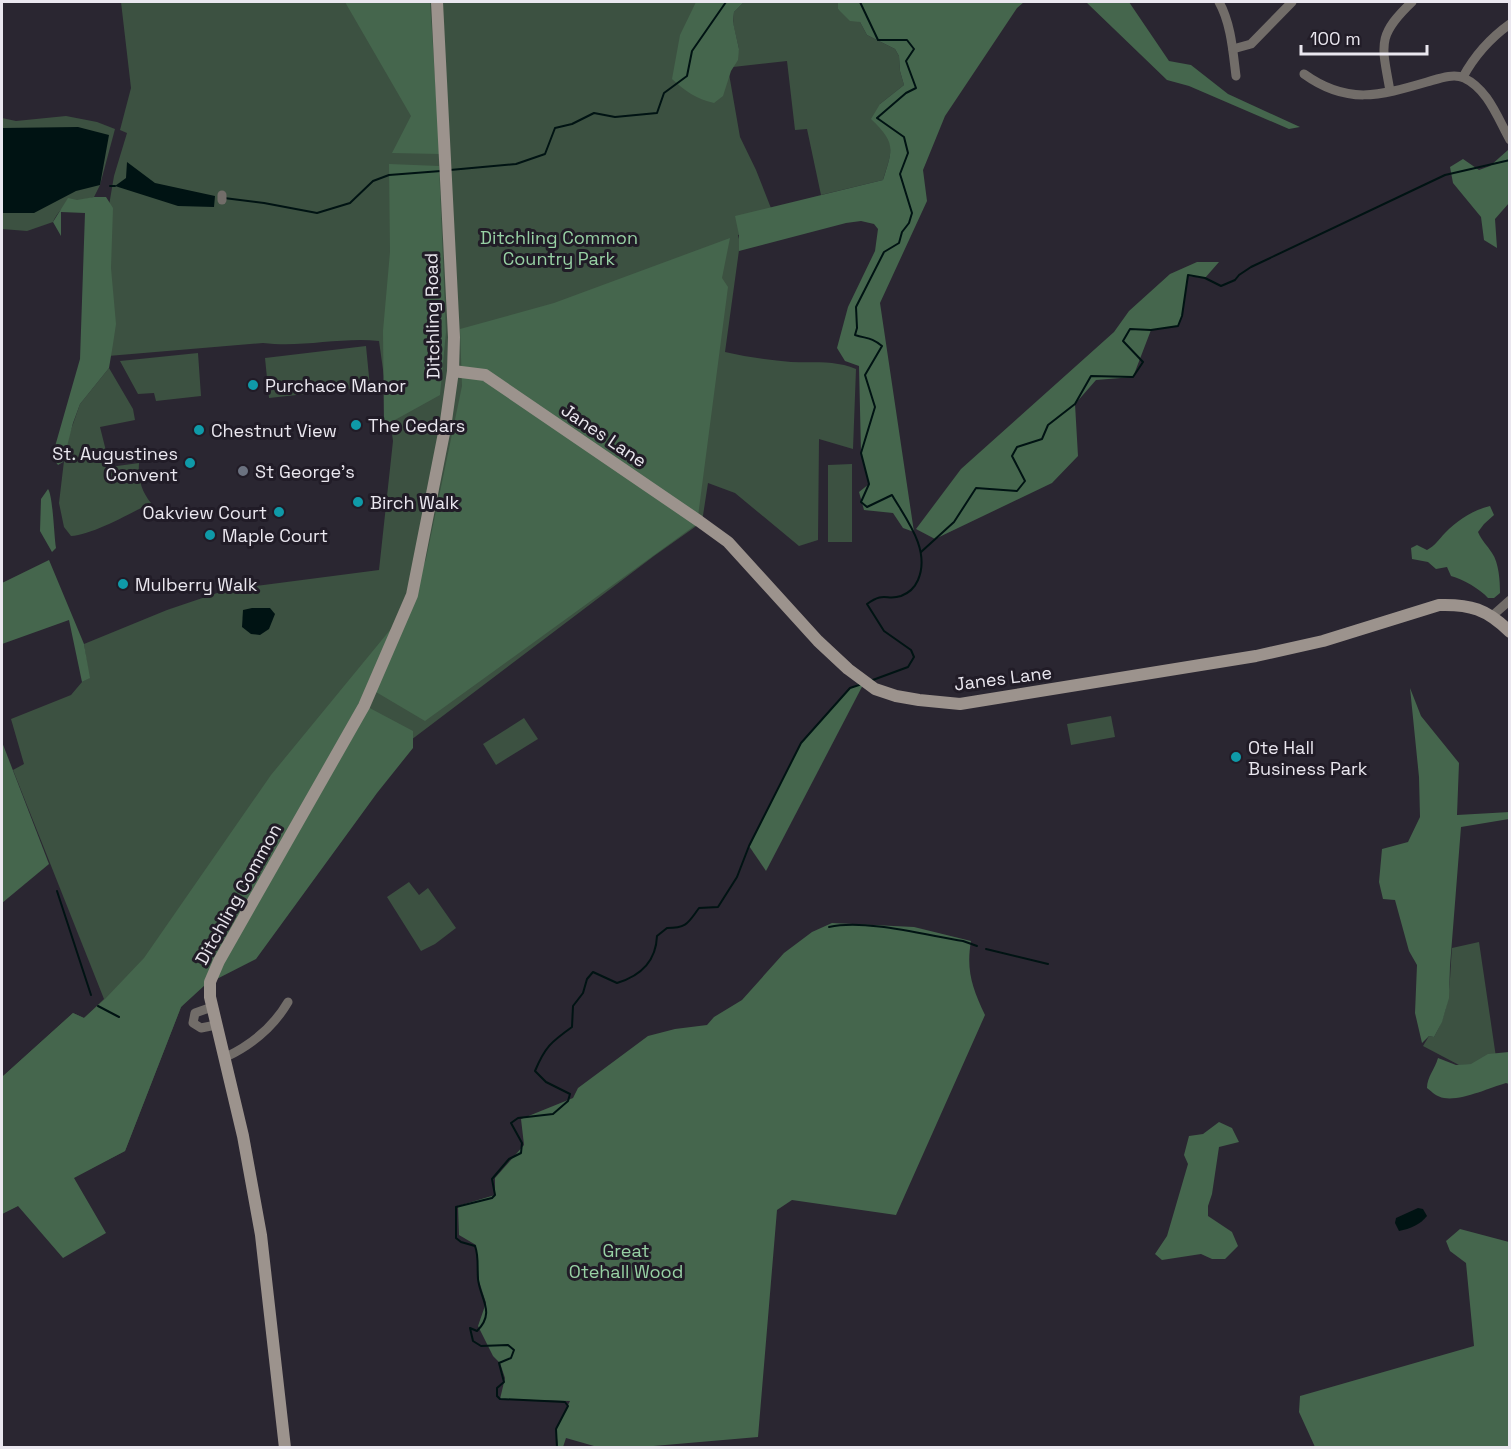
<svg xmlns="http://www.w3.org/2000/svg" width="1511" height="1449" viewBox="0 0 1511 1449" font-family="'Space Grotesk',sans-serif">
<rect width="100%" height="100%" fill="#2a2631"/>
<g fill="#3c5141">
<path d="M121,2H738L706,57L728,68L740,137L756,170L778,226L738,235L740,243L725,352C746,357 769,360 791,362C813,363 835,360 856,369L853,449L819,439L818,540L799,546L735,493L708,483L702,522L654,556L411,740L181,1007L125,1151L2,1214V1077L73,1013L84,1018L104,999L13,770L24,764L11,719L71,695L82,682L89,678L84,644L167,610L226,590L379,570L393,441L379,341C340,337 302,348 263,343L108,356L105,229L114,176L127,133L120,130L131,88Z"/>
<path d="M744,2H838V9L860,22L867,35L895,49L899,56L900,71L904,85L880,104C883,117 887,129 890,142C893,153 886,169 883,180L821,195L807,129L795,130L787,61L733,67L739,49L733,23L734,12Z"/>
<path d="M66,116L97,122L115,129L100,185L94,197C75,202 62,202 53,222L27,231L2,229V118L16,121Z"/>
<polygon points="366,346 370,387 269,398 265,358"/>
<polygon points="198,353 201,396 156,401 154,393 138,394 120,361"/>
<path d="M109,368L133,409L135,420L100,427L110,467L139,463C138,478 141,491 151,503C131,513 92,535 71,536L64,527L59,503L66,444L80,404Z"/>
<polygon points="852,464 852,542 828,542 828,465"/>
<polygon points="1111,716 1115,737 1071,745 1067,724"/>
<polygon points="524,718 538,739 496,765 483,744"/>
<polygon points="409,882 419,895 428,888 456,928 435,944 421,951 387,897"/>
<path d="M1479,942L1497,1064L1459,1065L1423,1046L1429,1036L1434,1037C1452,1005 1449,983 1452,948Z"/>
</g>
<g fill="#45664d">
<polygon points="345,2 430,2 440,154 392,153 411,116"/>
<path d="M696,2H744L734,12L733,22L739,49L738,60L731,71L723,96L714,103C696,99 685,91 672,79L680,35Z"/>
<path d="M838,2H1024L1017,8L945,116L923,170L927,201L880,303L914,532L903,528L893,513L864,510L859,492L869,484L861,453L859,366L845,361L837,348L848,307L875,251L878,229L874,224L861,221L846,223L739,251V235L735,216L883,180C893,148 896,143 871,119L880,104L904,85L900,71L899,56L895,49L867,35L860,22L850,21L838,9Z"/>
<polygon points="1086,2 1129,2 1169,61 1191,65 1228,94 1300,127 1289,129 1189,86 1167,80"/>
<polygon points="1508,150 1509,203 1495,219 1497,248 1484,240 1481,217 1453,183 1450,167 1463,159 1479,170 1490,166"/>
<polygon points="389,164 439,166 446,332 440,395 384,426 383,331 390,252"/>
<polygon points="94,197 106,197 113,208 111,268 116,324 113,344 109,368 80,404 73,423 63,462 58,465 52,457 80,359 85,213 61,212 61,236 53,222 68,198 77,200"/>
<polygon points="730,238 722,278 728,287 697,524 425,721 376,692 426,559 462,386 460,329 554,303"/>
<polygon points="1197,262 1219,262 1205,278 1188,276 1182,316 1178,326 1151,330 1133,377 1096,380 1075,404 1078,456 1052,483 935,539 916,529 961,469 1114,332 1129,311 1170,274"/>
<path d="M48,489C53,496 54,536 56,548L52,552L40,531L41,499Z"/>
<path d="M1490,506L1494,515L1484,524L1478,532C1482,541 1487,545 1492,553C1499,563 1500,581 1500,593L1494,598H1488C1480,589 1463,579 1451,576L1447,567L1436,569L1428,562L1412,559L1411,548L1417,545L1427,550C1435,546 1439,539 1445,533C1458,520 1471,511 1490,506Z"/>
<polygon points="49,560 84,644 90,678 82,682 69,620 2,644 2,583"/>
<polygon points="404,613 364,705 413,731 413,748 377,793 256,959 205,985 181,1007 125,1151 74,1178 106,1233 63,1258 18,1206 2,1214 2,1077 73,1013 84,1018 105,999 144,958 271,775"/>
<polygon points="865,681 766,871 749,846 801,743 850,688"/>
<polygon points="1410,688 1421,716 1459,763 1457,815 1510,812 1509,819 1461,827 1450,966 1449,998 1442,1022 1434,1037 1429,1036 1422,1043 1415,1013 1417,965 1409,951 1395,900 1383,899 1379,882 1382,849 1408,842 1420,817 1419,777"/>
<polygon points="2,742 49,864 2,903"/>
<path d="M832,923L914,927L971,941C966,970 972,988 985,1015L896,1215L792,1200L777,1210L758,1437L642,1447L601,1448L566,1438L563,1447H558L556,1429L570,1401L500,1399L505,1378L500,1363L493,1356L478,1326L486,1303L479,1281L476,1245L459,1235L458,1206L495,1195V1178L524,1145L521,1119L573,1098L578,1088L648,1036L675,1029L707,1025L714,1017L742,1000L784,953L812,932Z"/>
<path d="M1509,1052V1084L1506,1083C1489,1088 1461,1101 1444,1098C1437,1097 1432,1092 1427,1088C1427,1077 1435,1069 1438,1058L1456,1065L1471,1064L1488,1054Z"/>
<polygon points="1219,1122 1232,1128 1239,1142 1219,1147 1212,1194 1208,1206 1208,1216 1232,1232 1238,1246 1225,1259 1212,1259 1201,1254 1162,1260 1155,1254 1167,1236 1188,1164 1184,1155 1189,1136 1203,1134"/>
<polygon points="1460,1229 1509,1242 1509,1447 1315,1447 1299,1412 1300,1396 1474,1346 1466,1263 1450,1251 1446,1241"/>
</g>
<g fill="#001313">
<polygon points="78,127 109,135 100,185 76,191 34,213 2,213 2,128"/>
<polygon points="127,162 155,183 215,196 214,207 178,206 115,186 126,178"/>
<polygon points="252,608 270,608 275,614 269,629 260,635 251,634 242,627 243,610"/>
<path d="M1418,1208L1423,1209L1427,1216C1421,1224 1410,1229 1399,1231L1395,1223L1396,1218Z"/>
</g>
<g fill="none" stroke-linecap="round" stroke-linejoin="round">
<g stroke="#001313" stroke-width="2">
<path d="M860,2L878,40H907L914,49L906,61L916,88L906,93L877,118L904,137L908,153L900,174L912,213L909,223L902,232L899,243L884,252L856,307L857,328L855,335C868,339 871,337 882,346L865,375L875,407L861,453L869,484L861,502L867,507L892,495C906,519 931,550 918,580C915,587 909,593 901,596C886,601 885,591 867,604L884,631L911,650L914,657L908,667L870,681"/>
<polyline points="450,170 516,164 545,154 555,128 572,124 594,113 615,117 657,113 664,93 687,76 692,51 726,2"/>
<polyline points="110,186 115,186"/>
<polyline points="224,198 264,203 317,213 350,203 373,181 389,175 441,171"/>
<polyline points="921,552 954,522 976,488 1017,491 1025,481 1012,456 1017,447 1042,439 1048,425 1075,404 1091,376 1133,377 1143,362 1123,341 1130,329 1151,330 1178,326 1182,316 1188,275 1205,278 1221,286 1235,280 1239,275 1251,267 1445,175 1510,160"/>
<polyline points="57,891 91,995"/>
<path d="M829,927C866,919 925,935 963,941L977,946"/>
<polyline points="986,949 1048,964"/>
<polyline points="98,1006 119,1017"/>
<path d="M557,1448L556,1429L568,1406L565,1402L500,1399L497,1396V1388L504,1382L499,1363L511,1358L514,1350L508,1345L481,1346L473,1341L470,1328L477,1331C496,1312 480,1299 478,1279C477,1268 479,1256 475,1246L461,1242L456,1238V1207L492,1198L495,1195L492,1179L509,1159L521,1153L522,1143L511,1123L518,1118L553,1114L568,1101L570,1094L546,1082L535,1071C545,1047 551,1042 572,1027L573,1006L583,993L587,979L593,972L617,983C640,976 656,961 657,936L667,928C687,928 688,923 699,908L718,907L737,877L749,846L801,743L850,688L862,684"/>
</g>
<g stroke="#726d69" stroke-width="9">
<path d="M1219,2C1231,23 1233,52 1236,76"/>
<polyline points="1233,49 1251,44 1292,2"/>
<path d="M1304,74C1347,105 1379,96 1427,82C1438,79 1453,73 1464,78C1488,89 1498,119 1510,140"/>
<path d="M1463,77C1475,55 1489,39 1510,24"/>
<path d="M1390,91C1382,45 1376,36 1412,2"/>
<polyline points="222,200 222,195"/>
<polyline points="1492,616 1510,600"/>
<polyline points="212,1007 195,1013 193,1023 201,1028 216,1025"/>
<path d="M226,1057C251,1045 274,1026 288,1002"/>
</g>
<g stroke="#9c938d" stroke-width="12">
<path d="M453,371L485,375L699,521L728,542L818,641L848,669L875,689L896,696L919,700L960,704L1256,656L1323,641L1439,605C1470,604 1487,609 1510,632"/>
<polyline points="285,1448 261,1235 243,1136 210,997 210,982 219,961 364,706 412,595 445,428 453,371 454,337 437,2"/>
</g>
</g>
<g fill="#0f9aa8" stroke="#211c27" stroke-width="2">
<circle cx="253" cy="385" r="6"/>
<circle cx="356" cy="425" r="6"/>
<circle cx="199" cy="430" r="6"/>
<circle cx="190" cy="463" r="6"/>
<circle cx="358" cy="502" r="6"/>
<circle cx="279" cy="512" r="6"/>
<circle cx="210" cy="535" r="6"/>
<circle cx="123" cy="584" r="6"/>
<circle cx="1236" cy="757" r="6"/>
</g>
<circle fill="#6b7280" stroke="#211c27" stroke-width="2" cx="243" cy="471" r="6"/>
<g text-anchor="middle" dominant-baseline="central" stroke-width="6" stroke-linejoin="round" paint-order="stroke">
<g font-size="18" fill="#97d1a4" stroke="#211c27">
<text x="559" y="237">Ditchling Common<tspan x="559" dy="21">Country Park</tspan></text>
<text x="626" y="1250">Great<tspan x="626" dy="21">Otehall Wood</tspan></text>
</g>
<g font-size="18" fill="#eae7ef" stroke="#211c27">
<text transform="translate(432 316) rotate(-91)">Ditchling Road</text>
<text transform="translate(604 435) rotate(34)">Janes Lane</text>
<text transform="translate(1003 678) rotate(-7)">Janes Lane</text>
<text transform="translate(238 894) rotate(-61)">Ditchling Common</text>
</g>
<g font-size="18" fill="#eae7ef" stroke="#211c27" text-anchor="start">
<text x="265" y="385">Purchace Manor</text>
<text x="368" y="425">The Cedars</text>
<text x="211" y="430">Chestnut View</text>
<text x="178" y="453" text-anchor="end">St. Augustines<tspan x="178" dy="21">Convent</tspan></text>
<text x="255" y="471">St George's</text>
<text x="370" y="502">Birch Walk</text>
<text x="267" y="512" text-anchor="end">Oakview Court</text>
<text x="222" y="535">Maple Court</text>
<text x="135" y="584">Mulberry Walk</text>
<text x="1248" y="747">Ote Hall<tspan x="1248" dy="21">Business Park</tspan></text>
</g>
</g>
<rect width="1511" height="1449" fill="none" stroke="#eae7ef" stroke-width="6"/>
<path d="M1301 45v9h126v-9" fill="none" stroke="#eae7ef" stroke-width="3"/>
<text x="1310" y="45" font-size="18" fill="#eae7ef" stroke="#211c27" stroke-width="4.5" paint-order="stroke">100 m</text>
</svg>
